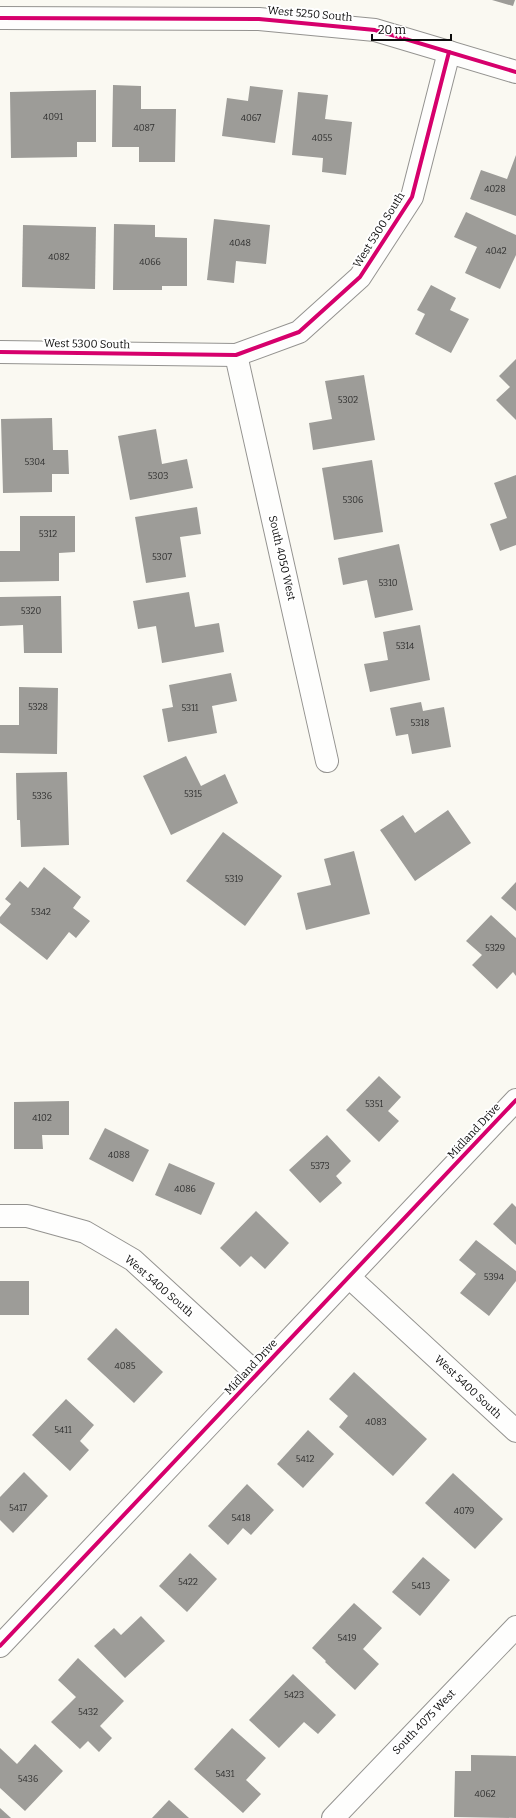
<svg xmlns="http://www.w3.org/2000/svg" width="516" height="1818" viewBox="0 0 516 1818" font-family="Bitter,serif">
<rect width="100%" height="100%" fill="#faf9f2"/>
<g fill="#9d9c98">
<polygon points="492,0 515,0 513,6"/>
<polygon points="113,85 141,86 141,109 176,109 175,162 139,162 139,147 112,147"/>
<polygon points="250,86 283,90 275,143 222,136 227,98 248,101"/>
<polygon points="96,90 96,142 77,142 77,157 11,158 10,92"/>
<polygon points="298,92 328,95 325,119 352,122 346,175 322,172 323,158 292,155"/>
<polygon points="516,155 516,216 470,199 481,170 507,179"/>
<polygon points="466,212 516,235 516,255 500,289 465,273 477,247 454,237"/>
<polygon points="214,219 270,225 266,264 236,261 234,283 207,280"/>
<polygon points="114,224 155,225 155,237 187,238 187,286 162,286 162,290 113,290"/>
<polygon points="23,225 96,227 95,289 22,287"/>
<polygon points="431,285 456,298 450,310 469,319 451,353 415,334 425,314 417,310"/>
<polygon points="516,359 516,420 496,400 510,387 499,376"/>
<polygon points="364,375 375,440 313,450 309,423 332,419 325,381"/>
<polygon points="52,418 53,450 68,450 69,474 52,474 52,492 3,493 1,419"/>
<polygon points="156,429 162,464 187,459 193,488 130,500 118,436"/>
<polygon points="372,460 383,532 334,540 322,468"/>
<polygon points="516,475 516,545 500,551 490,524 507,518 494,483"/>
<polygon points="197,507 201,534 180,537 186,577 146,583 135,517"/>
<polygon points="20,516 75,516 75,552 59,553 59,581 0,582 0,551 20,551"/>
<polygon points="399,544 413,610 375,618 367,580 343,585 338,558"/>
<polygon points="189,592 195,627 219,623 224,652 162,663 156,626 138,629 133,601"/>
<polygon points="61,596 62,653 24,653 23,625 0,626 0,597"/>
<polygon points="420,625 430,680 370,692 364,664 388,660 383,632"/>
<polygon points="231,673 237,701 212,706 217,733 168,742 162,709 173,707 169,685"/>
<polygon points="19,687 58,688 57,754 0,753 0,725 19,725"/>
<polygon points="421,702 423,711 444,707 451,747 412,754 408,734 396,736 390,708"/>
<polygon points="186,756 201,786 225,774 238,803 171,835 143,776"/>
<polygon points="67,772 69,845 21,847 20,820 17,820 16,773"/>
<polygon points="448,810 471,843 415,881 380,830 403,815 415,833"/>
<polygon points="223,832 282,876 245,926 186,881"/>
<polygon points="354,851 370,914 306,930 297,893 331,885 324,859"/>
<polygon points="44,867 81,897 73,908 90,921 76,938 69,932 47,960 0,923 0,917 11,904 5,899 20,881 28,888"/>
<polygon points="516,882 516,911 501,898"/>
<polygon points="491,915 516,938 516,976 513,972 497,989 472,965 482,955 466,941"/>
<polygon points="379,1076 401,1097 388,1111 399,1121 379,1142 346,1110"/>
<polygon points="69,1101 69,1135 42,1135 43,1149 14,1149 14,1102"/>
<polygon points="105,1128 149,1150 133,1182 89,1159"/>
<polygon points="327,1135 351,1161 336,1176 342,1183 320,1203 289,1170"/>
<polygon points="169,1163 215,1183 201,1215 155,1195"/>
<polygon points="512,1203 516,1207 516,1245 493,1224"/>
<polygon points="256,1211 289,1243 265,1269 251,1256 240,1267 220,1248"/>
<polygon points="476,1240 516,1271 516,1281 489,1316 460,1293 476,1274 459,1260"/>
<rect x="0" y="1281" width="29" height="34"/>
<polygon points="116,1328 163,1372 134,1403 87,1359"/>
<polygon points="354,1372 427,1439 393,1476 339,1427 348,1416 329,1399"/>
<polygon points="66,1399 94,1425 80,1441 89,1450 70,1471 32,1435"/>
<polygon points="308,1430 334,1454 303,1488 277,1464"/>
<polygon points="24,1472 48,1496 13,1533 0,1520 0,1497"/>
<polygon points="453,1473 503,1519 475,1549 425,1503"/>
<polygon points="247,1484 274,1510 251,1535 243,1528 228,1545 208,1526"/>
<polygon points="190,1553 217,1579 187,1612 159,1586"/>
<polygon points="423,1557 450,1580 420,1616 392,1592"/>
<polygon points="354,1603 382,1628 363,1649 379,1664 355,1690 325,1662 326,1661 312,1648"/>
<polygon points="141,1616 165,1641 125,1678 94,1646 114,1628 121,1635"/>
<polygon points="78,1658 124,1701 100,1726 112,1738 99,1752 88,1741 80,1749 51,1722 76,1697 58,1680"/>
<polygon points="293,1674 336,1715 318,1734 304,1722 279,1748 249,1720"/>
<polygon points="232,1728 266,1758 246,1780 261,1794 243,1813 194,1769"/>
<polygon points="35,1744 63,1771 25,1811 0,1788 0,1748 17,1764"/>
<polygon points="471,1755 516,1756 516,1818 454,1817 455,1771 471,1771"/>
<polygon points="169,1800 189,1818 152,1818"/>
<polygon points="0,1808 11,1818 0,1818"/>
</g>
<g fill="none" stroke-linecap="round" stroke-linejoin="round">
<g stroke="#949390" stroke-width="24">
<g id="minor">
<polyline points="0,18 259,19 375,30 516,72"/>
<polyline points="0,352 236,355 299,332 360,277 412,197 449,52"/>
<polyline points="236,355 327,761"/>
<polyline points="0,1216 27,1216 85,1232 133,1260 257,1374"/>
<polyline points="349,1277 516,1431"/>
<polyline points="333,1818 516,1627"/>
</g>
</g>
<g stroke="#949390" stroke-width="24">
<polyline id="tertiary" points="0,1646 516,1100"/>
</g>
<use href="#minor" stroke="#fefefd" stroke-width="22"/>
<use href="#tertiary" stroke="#fefefd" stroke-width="22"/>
<g stroke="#fff" stroke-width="6">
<g id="cycleway">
<polyline points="0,18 259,19 375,30 516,72"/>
<polyline points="0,352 236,355 299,332 360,277 412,197 449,52"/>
<polyline points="0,1646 516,1100"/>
</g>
</g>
<use href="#cycleway" stroke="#d6006c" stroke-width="4"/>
</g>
<g text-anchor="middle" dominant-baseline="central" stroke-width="4" stroke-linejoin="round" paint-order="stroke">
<g font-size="9" fill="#313130">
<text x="53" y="117">4091</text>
<text x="251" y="118">4067</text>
<text x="144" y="128">4087</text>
<text x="322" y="138">4055</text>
<text x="495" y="189">4028</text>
<text x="240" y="243">4048</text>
<text x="496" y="251">4042</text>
<text x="59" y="257">4082</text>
<text x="150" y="262">4066</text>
<text x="348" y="400">5302</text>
<text x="35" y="462">5304</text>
<text x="158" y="476">5303</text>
<text x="353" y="500">5306</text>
<text x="48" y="534">5312</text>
<text x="162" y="557">5307</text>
<text x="388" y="583">5310</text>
<text x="31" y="611">5320</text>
<text x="405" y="646">5314</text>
<text x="38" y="707">5328</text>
<text x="190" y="708">5311</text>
<text x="420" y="723">5318</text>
<text x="193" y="794">5315</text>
<text x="42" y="796">5336</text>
<text x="234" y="879">5319</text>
<text x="41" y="912">5342</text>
<text x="495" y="948">5329</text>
<text x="374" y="1104">5351</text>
<text x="42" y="1118">4102</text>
<text x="119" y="1155">4088</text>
<text x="320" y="1166">5373</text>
<text x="185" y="1189">4086</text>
<text x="494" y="1277">5394</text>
<text x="125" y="1366">4085</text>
<text x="376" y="1422">4083</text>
<text x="63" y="1430">5411</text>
<text x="305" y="1459">5412</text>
<text x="18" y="1508">5417</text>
<text x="464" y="1511">4079</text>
<text x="241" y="1518">5418</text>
<text x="188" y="1582">5422</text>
<text x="421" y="1586">5413</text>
<text x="347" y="1638">5419</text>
<text x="294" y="1695">5423</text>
<text x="88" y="1712">5432</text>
<text x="225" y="1774">5431</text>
<text x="28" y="1779">5436</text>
<text x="485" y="1794">4062</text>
</g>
<g font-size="11" fill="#0d0d0d" stroke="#fff">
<text transform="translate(310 14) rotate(5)">West 5250 South</text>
<text transform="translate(379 230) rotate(-58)">West 5300 South</text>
<text transform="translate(87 344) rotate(1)">West 5300 South</text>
<text transform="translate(282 558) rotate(77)">South 4050 West</text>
<text transform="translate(474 1131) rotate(-47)">Midland Drive</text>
<text transform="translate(159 1286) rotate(41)">West 5400 South</text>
<text transform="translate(251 1367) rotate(-47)">Midland Drive</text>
<text transform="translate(468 1387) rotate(43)">West 5400 South</text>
<text transform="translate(424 1722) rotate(-46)">South 4075 West</text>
</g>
</g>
<path d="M372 34v6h79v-6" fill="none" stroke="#0d0d0d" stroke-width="2"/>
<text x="378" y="34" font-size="12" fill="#0d0d0d" stroke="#ffffff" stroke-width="3" paint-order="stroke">20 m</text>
</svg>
